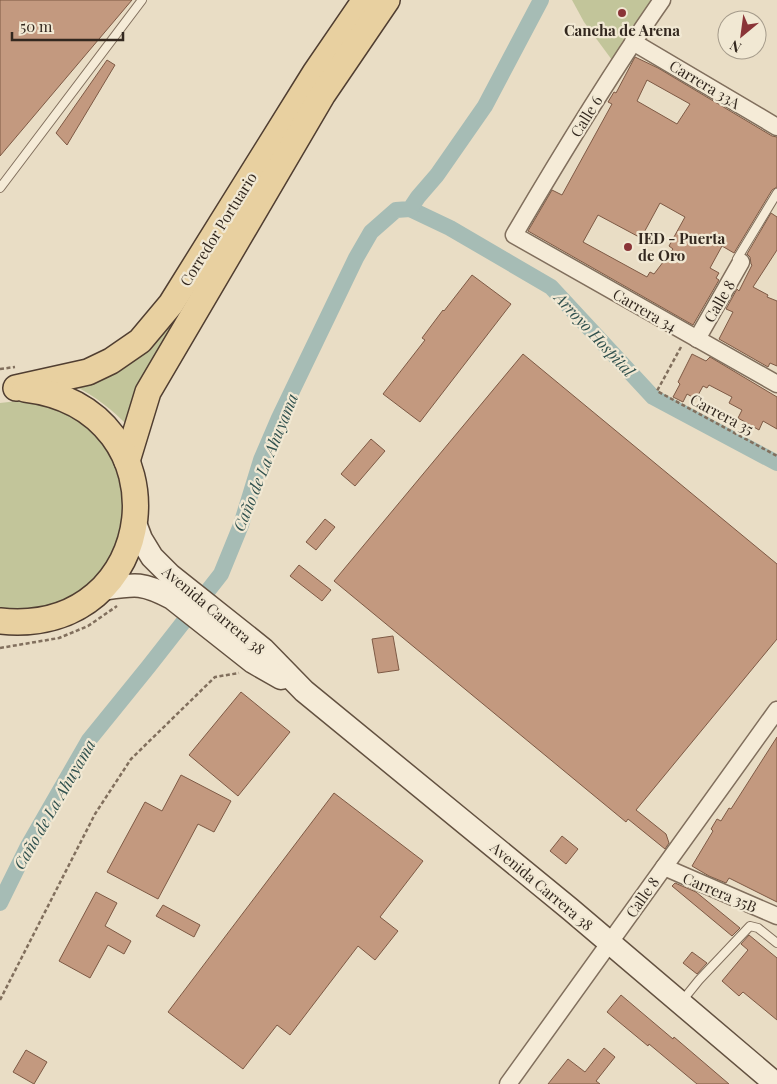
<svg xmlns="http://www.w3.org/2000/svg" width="777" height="1084" viewBox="0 0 777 1084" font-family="'Playfair Display',serif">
<rect width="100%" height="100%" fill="#e9ddc5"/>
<g fill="#c2c59a">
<polygon points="572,0 651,0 612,60 584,22"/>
<path d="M169,320L176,323L130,428C112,409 96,397 73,385Z"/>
<path d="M18,401C73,406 117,440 122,498C124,527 117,549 99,572C86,587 69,600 50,606C37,609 14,608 0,609V403Z"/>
</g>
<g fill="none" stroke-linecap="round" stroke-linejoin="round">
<g stroke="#a6bcb5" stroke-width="16">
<polyline points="410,209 450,228 551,287 653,397 777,463"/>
<polyline points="0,903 28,846 89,740 149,666 221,574 241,525 261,460 279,418 356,258 371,232 396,210 410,209 418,197 437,175 485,106 541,0"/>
</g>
</g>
<g fill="#c3997f" stroke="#7e5a45" fill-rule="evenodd">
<polygon points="0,0 132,0 0,156"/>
<path d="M635,57L658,68L772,136L777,137V187L772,190L734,253L722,246L710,268L719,273L716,278L719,280L693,325L528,231L552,190L562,195L612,104L608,102L614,92L616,93ZM647,80L690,104L677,124L637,101ZM660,203L685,217L669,246L673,249L654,274L650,272L647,277L583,242L598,215L641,238Z"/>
<polygon points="107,60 115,65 67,145 56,133"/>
<polygon points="771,213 777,217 777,250 753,287 768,295 767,297 777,301 777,366 770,363 768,367 719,339 733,312 726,309 737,289 739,291 752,265 751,264 750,257 747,254"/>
<polygon points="472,275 511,304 420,422 383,394 425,340 422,338 443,310 444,311"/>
<polygon points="523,354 777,564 777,639 636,810 666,834 669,843 665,849 628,819 626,822 334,581"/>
<polygon points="692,354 706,361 710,357 777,397 777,429 763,421 759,430 738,418 742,410 729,403 732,397 709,385 707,388 703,386 696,399 687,394 683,402 673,397 680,384 678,382"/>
<polygon points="371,439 385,451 355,486 341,474"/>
<polygon points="325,519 335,527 316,550 306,542"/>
<polygon points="299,565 331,590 322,601 290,576"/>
<polygon points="393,636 399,670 378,673 372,639"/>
<polygon points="241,692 290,732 238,796 189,755"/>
<polygon points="777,737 777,902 729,878 726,883 709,876 692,866 713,831 711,829 717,819 721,821 729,808 731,809"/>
<polygon points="181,775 231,801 214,832 198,824 158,899 107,872 145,802 162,811"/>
<polygon points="334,793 423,861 380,917 398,931 375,960 358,946 290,1035 277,1025 243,1069 168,1012"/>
<polygon points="562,836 578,849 566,864 550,851"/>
<polygon points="675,883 696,892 740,928 732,936 672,886"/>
<polygon points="96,892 117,903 105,926 131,941 124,954 108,945 90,978 59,961"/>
<polygon points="163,905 200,925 194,937 156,916"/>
<polygon points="749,935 777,958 777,1020 743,992 739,996 722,981 748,950 741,944"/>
<polygon points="692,952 707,963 697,974 683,963"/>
<polygon points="621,995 673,1039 674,1037 729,1084 697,1084 649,1044 648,1046 607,1012"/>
<polygon points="604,1048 615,1057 596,1081 600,1084 548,1084 568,1059 585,1072"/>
<polygon points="26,1050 47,1062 34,1084 13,1072"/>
</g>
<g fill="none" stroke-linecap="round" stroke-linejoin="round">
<g stroke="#816f5d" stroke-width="10">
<g id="lane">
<polyline points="0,188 142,0"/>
<polyline points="737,259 777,193"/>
<polyline points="682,1001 699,980 750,926 758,928 777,943"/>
</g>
</g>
<g stroke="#816f5d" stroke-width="19">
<g id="street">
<path d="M662,0C609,76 561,155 514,235L777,384"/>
<polyline points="633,42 777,127"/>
<polyline points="697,339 741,262"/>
<polyline points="664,867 777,916"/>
<polyline points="508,1084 777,710"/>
</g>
</g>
<g stroke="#635140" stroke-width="25">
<g id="secondary">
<polyline points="135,523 141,539 152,557 170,575 263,649 304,691 570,909 776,1084"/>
<path d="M102,589C135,584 142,582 172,598L253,662L281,678"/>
</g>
</g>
<g stroke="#503e31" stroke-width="28">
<g id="primary">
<polyline points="16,388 88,372 111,361 140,341 171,304 315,73 365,0"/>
<polyline points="127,461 148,392 323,94 387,0"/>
<path d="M0,621C163,638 188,409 25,389"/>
</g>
</g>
<g stroke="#816f5d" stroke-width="2.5" stroke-dasharray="4 2.5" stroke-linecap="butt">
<polyline points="681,347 657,391 777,456"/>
<polyline points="0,369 15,367"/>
<polyline points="0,648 59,638 88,626 117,606"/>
<polyline points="0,1000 95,814 131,759 215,677 239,673"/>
</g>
<use href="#lane" stroke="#f5ebd7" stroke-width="8"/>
<use href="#street" stroke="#f5ebd7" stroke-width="16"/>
<use href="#secondary" stroke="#f5ebd7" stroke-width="22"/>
<use href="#primary" stroke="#e8d0a0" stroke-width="25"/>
</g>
<g fill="#8a3437" stroke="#f1e8d3" stroke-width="2">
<circle cx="622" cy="13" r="5"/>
<circle cx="628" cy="247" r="5"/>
</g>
<g text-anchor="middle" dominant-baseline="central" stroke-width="4.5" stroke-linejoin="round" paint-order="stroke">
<g font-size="15" font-weight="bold" fill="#33281f" stroke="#f1e8d3">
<text x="622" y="30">Cancha de Arena</text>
<text x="638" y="238" text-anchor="start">IED - Puerta<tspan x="638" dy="17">de Oro</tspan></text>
</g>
<g font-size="15" fill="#33281f" stroke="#f1e8d3">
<text transform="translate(705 84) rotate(31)">Carrera 33A</text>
<text transform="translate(586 116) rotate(-58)">Calle 6</text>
<text transform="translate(218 229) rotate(-58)">Corredor Portuario</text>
<text transform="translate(719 301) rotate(-60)">Calle 8</text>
<text transform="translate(645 310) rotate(30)">Carrera 34</text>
<text transform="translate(722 414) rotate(28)">Carrera 35</text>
<text transform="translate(214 610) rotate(40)">Avenida Carrera 38</text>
<text transform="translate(542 886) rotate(40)">Avenida Carrera 38</text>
<text transform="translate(720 892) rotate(23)">Carrera 35B</text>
<text transform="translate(642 897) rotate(-55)">Calle 8</text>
</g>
<g font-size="16" font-style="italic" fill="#30514e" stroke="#f1e8d3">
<text transform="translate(595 334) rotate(47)">Arroyo Hospital</text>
<text transform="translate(265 462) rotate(-68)">Caño de La Ahuyama</text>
<text transform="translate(54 804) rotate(-60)">Caño de La Ahuyama</text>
</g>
</g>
<g transform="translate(742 35) rotate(209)"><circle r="24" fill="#f1e8d3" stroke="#a59b8b"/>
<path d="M0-4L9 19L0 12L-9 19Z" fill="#8a3437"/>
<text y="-8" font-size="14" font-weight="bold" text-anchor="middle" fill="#33281f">N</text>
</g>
<path d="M12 32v8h111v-8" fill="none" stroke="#33281f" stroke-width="2.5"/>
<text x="20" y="32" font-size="15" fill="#33281f" stroke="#f1e8d3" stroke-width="4" paint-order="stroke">50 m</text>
</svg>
